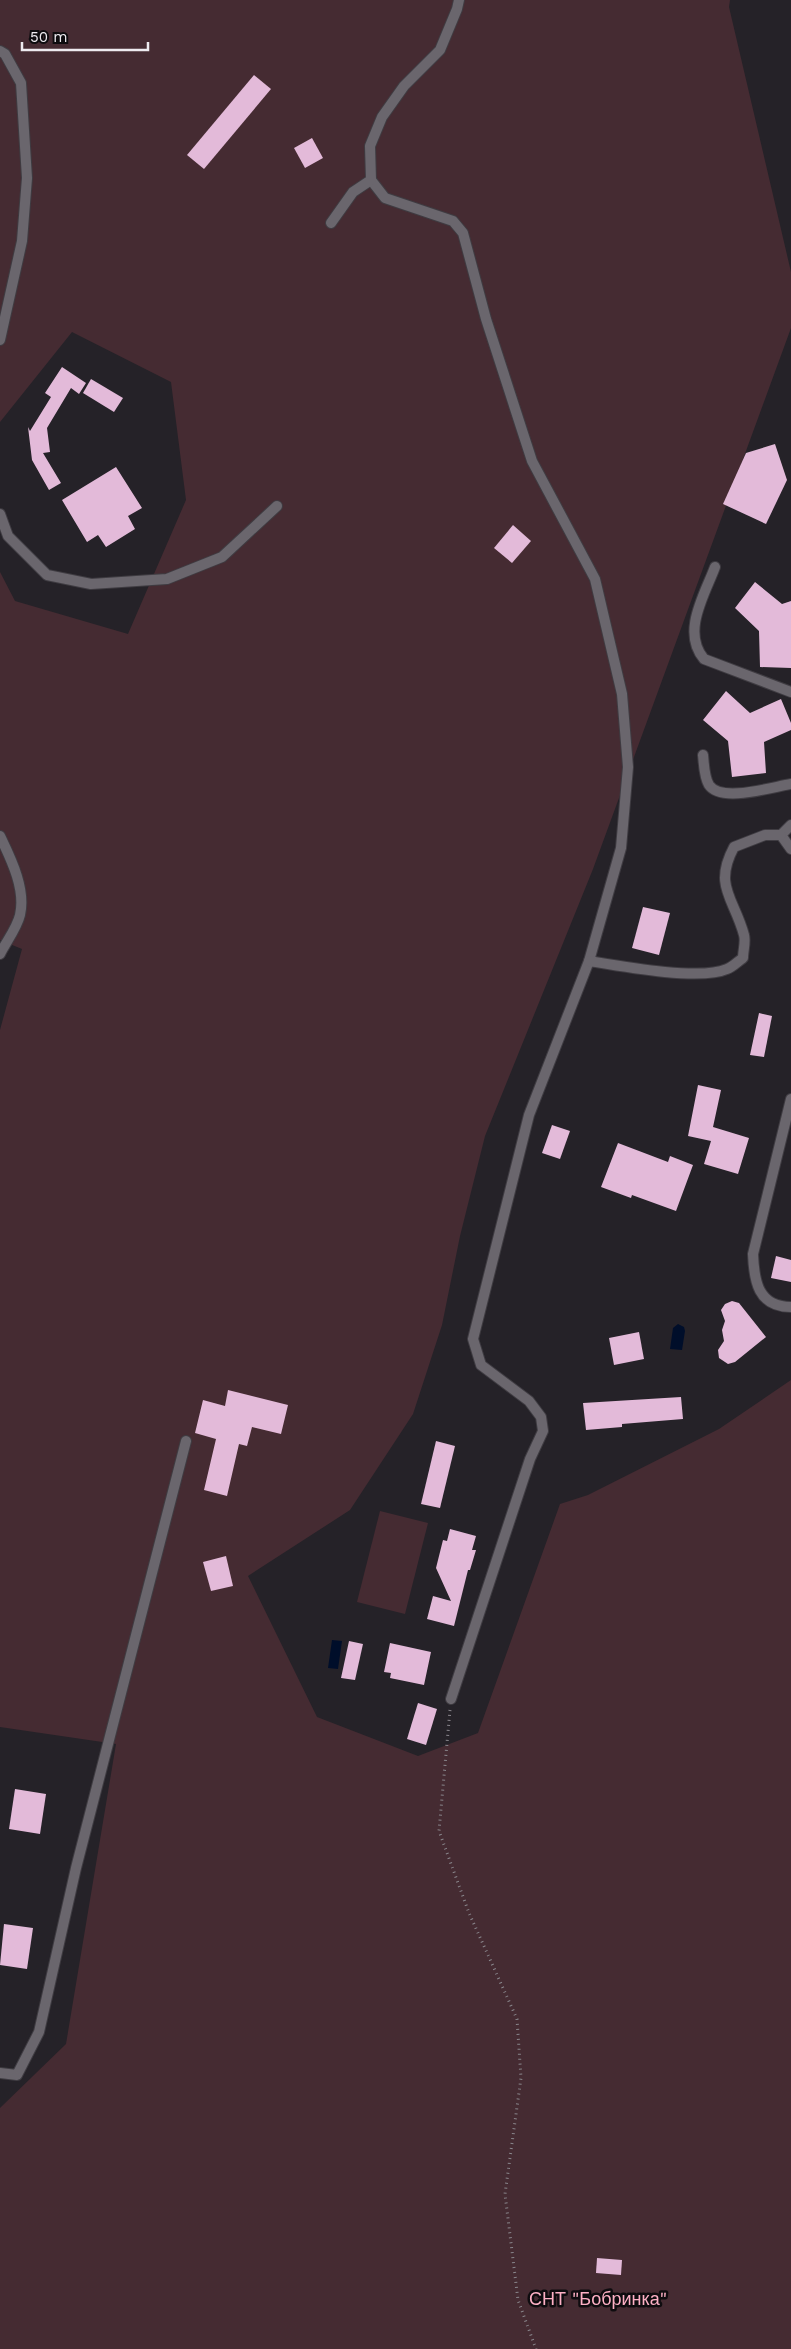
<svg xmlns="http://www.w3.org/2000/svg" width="791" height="2349" viewBox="0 0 791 2349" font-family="'Work Sans',sans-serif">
<rect width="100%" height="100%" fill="#252228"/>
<g fill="#452b32">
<polygon points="0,0 730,0 729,7 791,272 791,328 593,869 485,1136 460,1236 442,1325 413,1414 350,1510 248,1576 317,1717 418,1756 478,1733 560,1504 588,1495 719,1429 791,1380 791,2349 0,2349 0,2108 66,2044 116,1744 0,1727 0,1030 22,949 0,940 0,572 15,601 128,634 186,500 171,382 72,332 0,422"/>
<polygon points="380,1511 428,1523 405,1614 357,1602"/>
</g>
<g fill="#000e2a">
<polygon points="678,1324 684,1327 685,1331 682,1350 670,1349 673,1328"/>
<polygon points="332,1640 342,1641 338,1669 328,1668"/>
</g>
<g fill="#e3bad9">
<polygon points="254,75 271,89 204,169 187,155"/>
<polygon points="312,138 323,158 305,168 294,148"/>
<polygon points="62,367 86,383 79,394 71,388 47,428 50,452 43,453 61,483 49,490 32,460 28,427 30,431 51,397 45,393"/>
<polygon points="91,379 123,398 114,412 83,393"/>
<polygon points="775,444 787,480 766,524 723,504 746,453"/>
<polygon points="116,467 142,508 128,516 135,529 106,547 98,535 87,542 62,500"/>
<polygon points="513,525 531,541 512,563 494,548"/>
<polygon points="755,582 782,604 791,601 791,668 760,667 759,631 735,608"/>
<polygon points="726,691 750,713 781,699 791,723 791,730 764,742 766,773 732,777 728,741 703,720"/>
<polygon points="643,907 670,913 659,955 632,948"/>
<polygon points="759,1013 772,1016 764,1057 750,1055"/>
<polygon points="698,1085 721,1090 713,1127 749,1138 738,1174 704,1164 711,1141 688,1136"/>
<polygon points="552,1125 570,1131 560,1159 542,1153"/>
<polygon points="618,1143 668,1162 670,1156 693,1165 676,1211 632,1195 631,1198 601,1187"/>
<polygon points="776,1256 791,1260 791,1282 771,1278"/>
<polygon points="732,1301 739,1303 766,1337 735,1362 728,1364 719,1358 718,1350 724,1341 722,1330 725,1321 721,1310 725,1304"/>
<polygon points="639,1332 644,1359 614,1365 609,1338"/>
<polygon points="228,1390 288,1405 281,1434 252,1427 247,1446 239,1444 227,1496 204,1490 216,1439 195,1433 203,1400 225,1406"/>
<polygon points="681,1397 683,1419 622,1424 622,1427 586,1430 583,1403"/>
<polygon points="436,1441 455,1446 440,1508 421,1504"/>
<polygon points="450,1529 476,1536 472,1550 476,1550 470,1570 468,1570 454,1626 427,1619 433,1596 451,1601 436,1568 443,1540 447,1541"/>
<polygon points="226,1556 233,1586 211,1591 203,1562"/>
<polygon points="349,1641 363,1644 355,1680 341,1678"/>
<polygon points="390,1643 431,1652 424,1685 390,1678 391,1673 384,1672"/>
<polygon points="418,1703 437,1709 426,1745 407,1739"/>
<polygon points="15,1789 46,1794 40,1834 9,1829"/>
<polygon points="4,1924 33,1928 27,1969 0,1965"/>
<polygon points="597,2258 622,2260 621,2275 596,2273"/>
</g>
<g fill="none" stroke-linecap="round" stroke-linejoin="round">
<g stroke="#3f3c42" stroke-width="12">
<g id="lane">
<polyline points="0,51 5,54 21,83 27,178 22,241 0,340"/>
<polyline points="371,180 385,198 453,221 463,233 486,319 532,461 595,579 622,694 628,767 621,848 589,961 529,1115 473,1339 481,1365 529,1401 541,1417 543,1431 530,1459 451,1699"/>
<polyline points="331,223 353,192 371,180 370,146 382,117 404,86 440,50 457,9 459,0"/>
<polyline points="0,514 8,536 47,575 91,584 167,579 222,557 277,506"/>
<path d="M715,567C705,594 681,632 704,659L791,692"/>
<path d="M703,755C704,764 704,777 709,785C721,803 772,787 791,784"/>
<polyline points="791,825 781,835 791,849"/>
<path d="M0,836C11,859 26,889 20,915C17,928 6,942 0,954"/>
<path d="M589,961C619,966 700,981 727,969C733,967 738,961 743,958C743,951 746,941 744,935C734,898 713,886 734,847L765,835H781"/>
<path d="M791,1099L753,1254C754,1281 758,1307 791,1307"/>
<polyline points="0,2073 17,2075 39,2032 76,1868 186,1441"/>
</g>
</g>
<polyline stroke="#89868c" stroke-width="3" stroke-dasharray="1 4" stroke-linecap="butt" points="450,1710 439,1831 469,1913 517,2019 521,2078 505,2194 518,2300 536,2349"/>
<use href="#lane" stroke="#6a666d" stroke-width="10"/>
</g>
<g text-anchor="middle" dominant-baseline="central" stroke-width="5" stroke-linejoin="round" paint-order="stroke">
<g font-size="18" fill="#fdb0c5" stroke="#0e0c0f">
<text x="598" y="2298">СНТ "Бобринка"</text>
</g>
</g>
<path d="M22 42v8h126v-8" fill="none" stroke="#eeebf0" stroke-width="2.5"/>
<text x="30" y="42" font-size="15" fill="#eeebf0" stroke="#0e0c0f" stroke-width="4" paint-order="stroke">50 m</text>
</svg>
